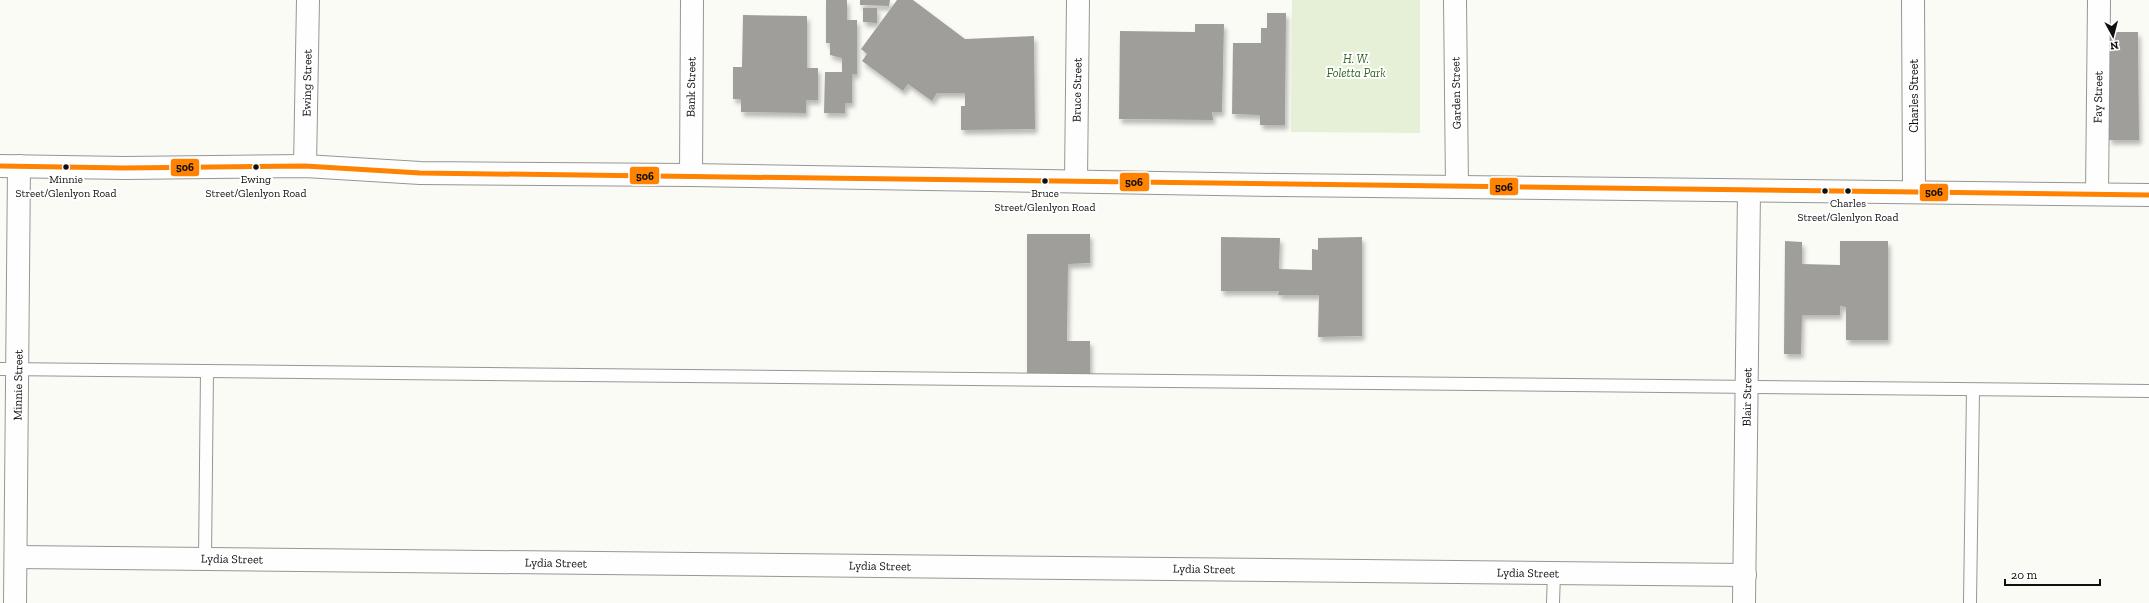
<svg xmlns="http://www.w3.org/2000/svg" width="2149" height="603" viewBox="0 0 2149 603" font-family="'Zilla Slab',serif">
<defs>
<filter id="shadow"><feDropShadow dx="2.5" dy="4.5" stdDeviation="2" flood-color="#0004"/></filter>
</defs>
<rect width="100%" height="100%" fill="#fbfbf6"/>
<polygon fill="#e6f0d7" points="1292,0 1420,0 1420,133 1291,132"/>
<g fill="#9f9e9b" filter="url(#shadow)">
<polygon points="826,0 847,0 847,20 857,20 857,74 852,74 852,103 845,103 845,113 824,113 825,72 842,72 842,58 830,55 830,43 826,43"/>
<polygon points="860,0 890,0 889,6 860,5"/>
<polygon points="897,0 913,0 965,39 1034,36 1035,129 961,130 961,106 965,106 965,93 937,93 932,101 908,84 903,91 862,61 867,54 861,49"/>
<polygon points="863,8 877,8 877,23 863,22"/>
<polygon points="1267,13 1286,13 1285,125 1260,125 1260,115 1232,114 1233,43 1261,43 1261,28 1267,28"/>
<polygon points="743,15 807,16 807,68 818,68 818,100 806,100 806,113 741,112 741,99 733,99 733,67 742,67"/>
<polygon points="1195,24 1224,24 1222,112 1212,112 1213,120 1119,119 1120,31 1195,32"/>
<polygon points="2108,32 2138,32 2139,140 2109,140"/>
<polygon points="1027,234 1090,234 1090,263 1068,264 1067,341 1090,341 1090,375 1027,375"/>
<polygon points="1221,237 1280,238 1279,269 1312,270 1312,249 1318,250 1318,238 1362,237 1362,336 1318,337 1319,295 1278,295 1279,291 1221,291"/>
<polygon points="1785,241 1802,242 1802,264 1840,265 1840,241 1888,241 1888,340 1846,340 1846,307 1840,306 1840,315 1802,315 1801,354 1784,354"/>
</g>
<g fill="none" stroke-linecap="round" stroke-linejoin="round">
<g stroke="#969694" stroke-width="14">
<g id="service">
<polyline points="0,369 2149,391"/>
<polyline points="205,559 207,371"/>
<polyline points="1553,603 1554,573"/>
<polyline points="1970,603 1973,390"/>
</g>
</g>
<g stroke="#969694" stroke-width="24">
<g id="minor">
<polyline points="1455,0 1457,187"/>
<polyline points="1913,0 1914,191"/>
<polyline points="691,175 692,0"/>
<polyline points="1076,180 1078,0"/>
<polyline points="2097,194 2099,0"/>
<polyline points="16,557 1745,575"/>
<polyline points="15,603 19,166"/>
<polyline points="1744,603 1749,191"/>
</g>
</g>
<g stroke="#969694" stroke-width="24">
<g id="tertiary">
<polyline points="0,166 125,168 305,166 420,173 691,175 1279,185 2149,195"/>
<polyline points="305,166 308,0"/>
</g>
</g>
<use href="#service" stroke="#fefefe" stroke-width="12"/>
<use href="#minor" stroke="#fefefe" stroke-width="22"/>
<use href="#tertiary" stroke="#fefefe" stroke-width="22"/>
<g stroke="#fff" stroke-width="8">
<polyline id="bus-1" points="0,166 125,168 305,166 420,173 2149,195"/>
</g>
<use href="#bus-1" stroke="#ff8200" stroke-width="5"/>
</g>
<g fill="#101010" stroke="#fff" stroke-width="1.5">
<circle cx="66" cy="167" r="3.5"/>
<circle cx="256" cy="167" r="3.5"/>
<circle cx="1045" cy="181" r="3.5"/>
<circle cx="1825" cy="191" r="3.5"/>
<circle cx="1848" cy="191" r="3.5"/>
</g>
<g text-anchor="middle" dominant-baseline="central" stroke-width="4" stroke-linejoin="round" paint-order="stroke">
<g font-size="11" fill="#101010" stroke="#fff">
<text x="66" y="179">Minnie<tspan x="66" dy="14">Street/Glenlyon Road</tspan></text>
<text x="256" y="179">Ewing<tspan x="256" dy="14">Street/Glenlyon Road</tspan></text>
<text x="1045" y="193">Bruce<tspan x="1045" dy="14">Street/Glenlyon Road</tspan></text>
<text x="1848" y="203">Charles<tspan x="1848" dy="14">Street/Glenlyon Road</tspan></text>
</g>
<g font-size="12" font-style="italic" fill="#316423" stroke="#fff">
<text x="1356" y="59">H. W.<tspan x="1356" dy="14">Foletta Park</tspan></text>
</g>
<g font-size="12" fill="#101010" stroke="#fff">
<text transform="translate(307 83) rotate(-89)">Ewing Street</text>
<text transform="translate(691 87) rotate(-89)">Bank Street</text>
<text transform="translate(1077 90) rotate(-89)">Bruce Street</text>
<text transform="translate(1456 93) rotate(-91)">Garden Street</text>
<text transform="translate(1914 96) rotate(-90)">Charles Street</text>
<text transform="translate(2098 97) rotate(-89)">Fay Street</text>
<text transform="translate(18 385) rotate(-89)">Minnie Street</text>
<text transform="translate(1747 397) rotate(-89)">Blair Street</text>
<text transform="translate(232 559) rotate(1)">Lydia Street</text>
<text transform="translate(556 563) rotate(1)">Lydia Street</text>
<text transform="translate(880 566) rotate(1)">Lydia Street</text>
<text transform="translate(1204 569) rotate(1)">Lydia Street</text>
<text transform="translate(1528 573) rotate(1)">Lydia Street</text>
</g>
</g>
<g stroke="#fff" stroke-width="1.5">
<rect x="170" y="158" width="30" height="19" rx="4" fill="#ff8200"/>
<rect x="629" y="166" width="31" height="19" rx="4" fill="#ff8200"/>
<rect x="1119" y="172" width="31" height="20" rx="4" fill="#ff8200"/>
<rect x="1489" y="177" width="30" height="19" rx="4" fill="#ff8200"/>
<rect x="1919" y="183" width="30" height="19" rx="4" fill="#ff8200"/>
</g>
<g font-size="11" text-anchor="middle" font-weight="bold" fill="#111">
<text x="185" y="171">506</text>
<text x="645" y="180">506</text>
<text x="1134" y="186">506</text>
<text x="1504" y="191">506</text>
<text x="1934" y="196">506</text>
</g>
<g transform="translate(2113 36) rotate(173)" stroke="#ffffff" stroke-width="3" paint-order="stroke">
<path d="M0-3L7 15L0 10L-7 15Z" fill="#101010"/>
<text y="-6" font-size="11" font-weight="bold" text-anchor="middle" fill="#101010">N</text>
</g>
<path d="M2005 579v6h95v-6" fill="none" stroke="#101010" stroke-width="2"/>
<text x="2011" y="579" font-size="12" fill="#101010" stroke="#ffffff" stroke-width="3" paint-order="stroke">20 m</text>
</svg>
